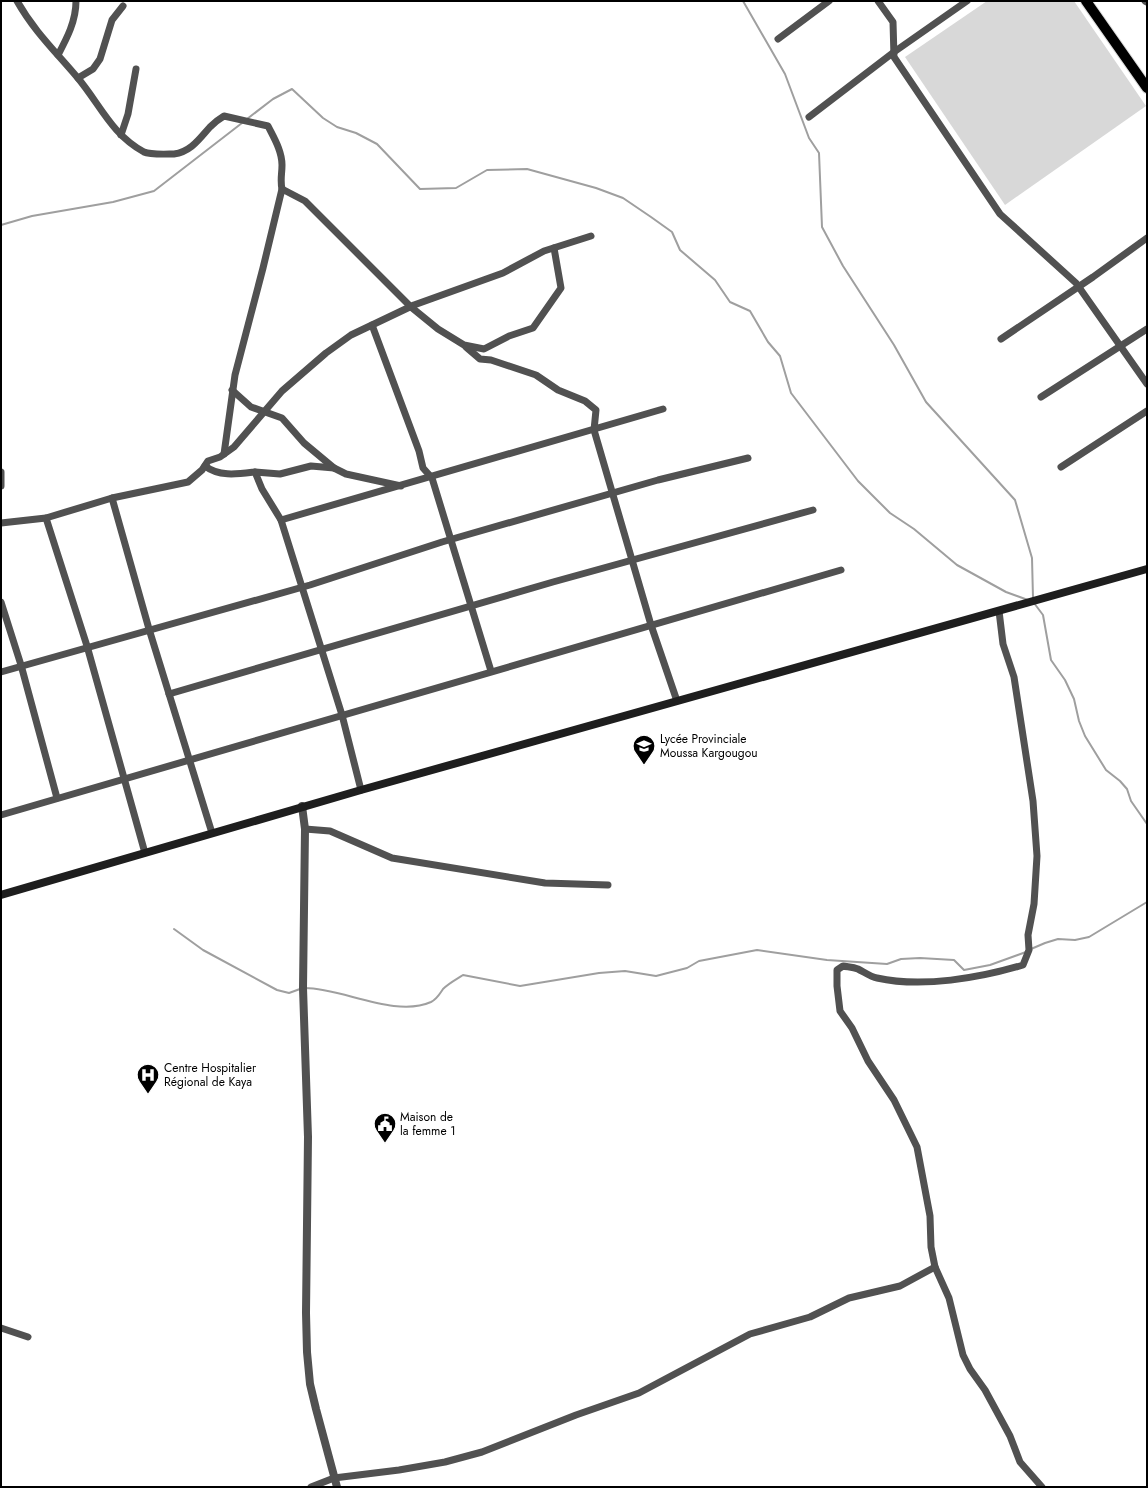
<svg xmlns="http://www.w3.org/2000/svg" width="1148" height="1488" viewBox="0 0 1148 1488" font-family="Jost,sans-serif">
<rect width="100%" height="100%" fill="#fff"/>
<polygon fill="#d8d8d8" points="987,1 1074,1 1146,106 1005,205 905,57"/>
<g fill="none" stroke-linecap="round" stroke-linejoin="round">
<g stroke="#9f9f9f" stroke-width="2">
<polyline points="743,1 785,74 809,138 819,153 822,227 843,266 894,345 926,402 1015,500 1032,558 1033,598"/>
<polyline points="247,119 273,99 292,89 323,118 337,127 356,133 377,144 420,189 456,188 487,170 527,169 596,188 623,198 651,217 672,232 680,250 715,280 730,302 750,311 768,342 780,356 791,393 858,481 890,513 914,529 957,565 1006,592 1028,600"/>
<polyline points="1,225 32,216 113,202 154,191 242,123"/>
<polyline points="1034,603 1043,615 1051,660 1065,680 1074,699 1079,721 1085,736 1106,770 1120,781 1127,789 1131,801 1147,824"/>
<polyline points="174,929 203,950 277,990 289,993 300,989"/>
<polyline points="1031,949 1045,943 1058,939 1075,940 1089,937 1147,902"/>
<path d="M305,988C342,988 395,1018 431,1002C437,999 439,995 443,989C449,983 457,979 463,975L520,986L599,973L625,971L656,976L687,968L699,961L757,950L827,960L887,964L901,959L920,958L954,960L964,970L990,965L1026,952"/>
</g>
<g stroke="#dbdbdb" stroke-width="12">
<polyline id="primary" points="1086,1 1147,88"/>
</g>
<g stroke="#515151" stroke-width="7">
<path d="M17,1C34,31 55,51 77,77C100,104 111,134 144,152C150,155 167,154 174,154C191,152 200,138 210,127C214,123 219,119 224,116L268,126C274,138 282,151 282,165C282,174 280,180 282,189"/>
<polyline points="878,1 893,22 894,57 1000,214 1076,283 1147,384"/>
<polyline points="1145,1 1147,2"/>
<polyline points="778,39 829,1"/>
<path d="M58,55C67,38 76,21 76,1"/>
<polyline points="78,78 93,69 100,59 112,20 123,6"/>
<polyline points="809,117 894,52 967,1"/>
<polyline points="121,135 128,114 136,69"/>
<polyline points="372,325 419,451 423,468 432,478 491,671"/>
<polyline points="1001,339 1093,277 1147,238"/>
<polyline points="466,347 480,359 491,360 536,375 558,390 585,401 596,410 594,430 651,625 677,701"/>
<polyline points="232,390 251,407 282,418 304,443 334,468"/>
<polyline points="1041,397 1147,329"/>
<polyline points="224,454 235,375 263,268 282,189 305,201 411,307 438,329 464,345 484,349 509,336 533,328 561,288 554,248"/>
<path d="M205,466C219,477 238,474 255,472L262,489L281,520L342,715L361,790"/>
<polyline points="1061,467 1147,411"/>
<polyline points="1,472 1,486"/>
<polyline points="255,472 280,474 311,466 334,468 346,474 401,486"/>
<polyline points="112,498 149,629 212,833"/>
<polyline points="281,520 663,409"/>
<polyline points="1,523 46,518"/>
<polyline points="1,602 21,665 57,798"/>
<path d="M999,611L1003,644L1014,677L1033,801L1037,856L1034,904L1028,935L1029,950L1023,965C980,978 922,988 877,978C871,977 864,972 858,969C853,967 848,967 843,966L837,970V986L840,1011L852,1028L868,1061L894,1100L917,1147L930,1216L931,1247L935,1267L949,1298L963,1355L970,1369L985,1390L1010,1436L1020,1462L1042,1487"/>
<polyline points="1,672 310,585 442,542 658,480 748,458"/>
<polyline points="169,694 553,582 813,510"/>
<polyline points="1,815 841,570"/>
<polyline points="305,829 330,831 392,858 545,883 608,885"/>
<polyline points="145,853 87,646 46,518 112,498 188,482 202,470 208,461 220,457 234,447 282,391 326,353 351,335 414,305 503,273 544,251 591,236"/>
<polyline points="1,1328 28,1337"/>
<polyline points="311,1487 334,1478 399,1470 445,1462 482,1452 576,1415 639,1393 750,1334 810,1317 849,1298 900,1286 935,1267"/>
</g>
<polyline stroke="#515151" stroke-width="8" points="302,806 305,829 303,988 308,1137 306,1313 307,1352 310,1384 316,1409 337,1487"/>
<polyline stroke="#1e1e1e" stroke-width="8" points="1,895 361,790 1147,569"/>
<use href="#primary" stroke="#000" stroke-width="10"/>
</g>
<defs>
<g id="school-pin" transform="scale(1.15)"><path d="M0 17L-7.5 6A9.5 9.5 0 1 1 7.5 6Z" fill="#000" stroke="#fff"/><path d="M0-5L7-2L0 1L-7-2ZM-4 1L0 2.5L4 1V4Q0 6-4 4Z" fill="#fff"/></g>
<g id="hospital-pin" transform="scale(1.15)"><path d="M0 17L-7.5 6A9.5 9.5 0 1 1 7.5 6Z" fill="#000" stroke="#fff"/><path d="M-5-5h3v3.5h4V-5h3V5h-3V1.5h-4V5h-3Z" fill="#fff"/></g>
<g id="civic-pin" transform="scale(1.15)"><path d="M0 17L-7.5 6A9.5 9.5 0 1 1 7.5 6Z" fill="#000" stroke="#fff"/><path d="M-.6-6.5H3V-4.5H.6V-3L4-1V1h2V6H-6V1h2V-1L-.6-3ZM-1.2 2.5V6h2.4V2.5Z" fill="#fff"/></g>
</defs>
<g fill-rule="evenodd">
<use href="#school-pin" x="644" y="746"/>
<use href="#hospital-pin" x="148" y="1075"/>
<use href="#civic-pin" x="385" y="1124"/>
</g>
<g text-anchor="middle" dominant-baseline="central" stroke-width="4" stroke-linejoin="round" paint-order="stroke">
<g font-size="12" fill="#000" stroke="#fff" text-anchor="start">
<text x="660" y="739">Lycée Provinciale<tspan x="660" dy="14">Moussa Kargougou</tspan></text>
<text x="164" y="1068">Centre Hospitalier<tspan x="164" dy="14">Régional de Kaya</tspan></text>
<text x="400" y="1117">Maison de<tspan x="400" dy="14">la femme 1</tspan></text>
</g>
</g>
<rect width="1148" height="1488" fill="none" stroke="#000000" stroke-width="4"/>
</svg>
